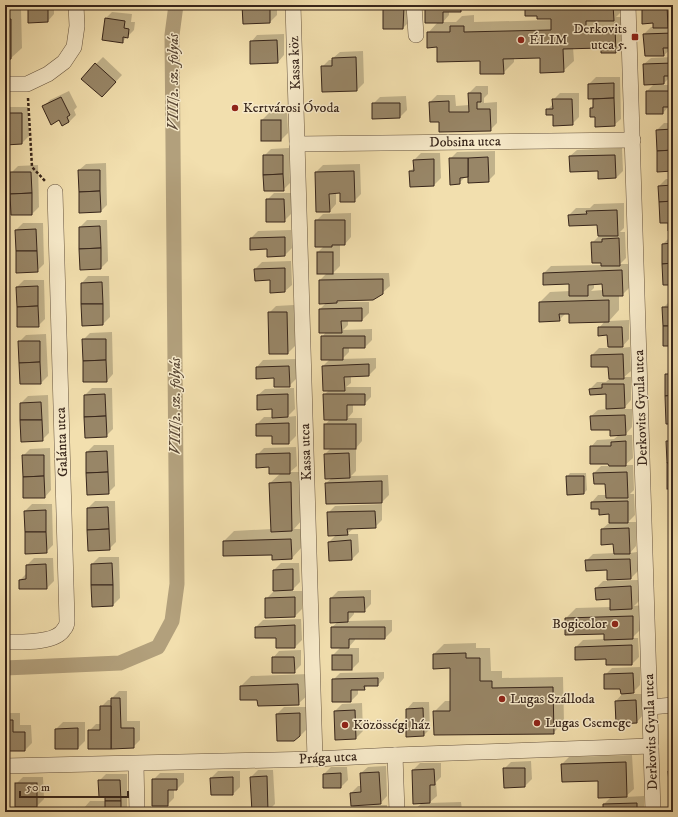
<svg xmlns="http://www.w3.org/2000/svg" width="678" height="817" viewBox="0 0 678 817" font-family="'IM FELL DW Pica',serif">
<rect width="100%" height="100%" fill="#f2dfae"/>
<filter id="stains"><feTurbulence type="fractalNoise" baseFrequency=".005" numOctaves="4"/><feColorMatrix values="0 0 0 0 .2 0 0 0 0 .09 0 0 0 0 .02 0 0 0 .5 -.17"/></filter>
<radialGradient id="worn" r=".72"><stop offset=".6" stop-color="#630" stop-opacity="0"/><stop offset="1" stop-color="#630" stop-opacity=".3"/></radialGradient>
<g fill="#0003" fill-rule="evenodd">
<polygon points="29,5 54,5 54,14 48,21"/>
<polygon points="243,5 277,5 277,15 270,22"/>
<polygon points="386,5 410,5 410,21 403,28 384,6"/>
<polygon points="426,5 466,5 460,11 449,11 449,15 443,22 456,22 462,16 474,15 474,22 552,20 551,18 538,15 526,5 624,5 624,9 616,17 625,17 626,42 615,52 602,47 573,47 574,61 563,71 540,57 514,58 514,62 503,73 481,60 438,46 428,33 438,22"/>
<polygon points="643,5 673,5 673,21 667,27 673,27 673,47 670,47 671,49 664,55 644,34 651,27 654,27 654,22"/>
<polygon points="11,9 21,9 22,48 11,58 5,59 5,15"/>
<polygon points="112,12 132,14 131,22 135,22 134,30 122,42 105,19"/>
<polygon points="284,34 284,55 278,62 251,42 257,35"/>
<polygon points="363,51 364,83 357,90 322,67 329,60 333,60 333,58 340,52"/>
<polygon points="103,57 122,75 109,89 96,64"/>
<polygon points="673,57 673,75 671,75 671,76 662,85 673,85 673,106 669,106 663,113 647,91 654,84 644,64 651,58"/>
<polygon points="596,77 620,77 621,119 614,125 596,116 591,108 594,105 594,98 589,84"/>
<polygon points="476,86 488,86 488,94 484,98 484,103 497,102 497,123 490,130 440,121 430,102 437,95 455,95 456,106 469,105 469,93"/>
<polygon points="69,91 77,107 74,110 76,115 69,122 62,125 59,119 43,107 50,100"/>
<polygon points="560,93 579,93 579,117 572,124 547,110 554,103 553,100"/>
<polygon points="406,96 407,110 400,117 373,104 380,97"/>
<polygon points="5,107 28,107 29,136 22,143 5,133"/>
<polygon points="269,113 287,113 288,133 281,140 262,120"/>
<polygon points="664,123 673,123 673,170 657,130"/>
<polygon points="289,148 290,183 283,190 264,156 271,149"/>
<polygon points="622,148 623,171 616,178 570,156 577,150"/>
<polygon points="495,151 495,174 488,181 466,176 459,183 450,159 457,152"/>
<polygon points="421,153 440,153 441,178 434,185 411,186 410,171 415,167 414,160"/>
<polygon points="106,163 107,205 101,211 79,170 86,164"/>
<polygon points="360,164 361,194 354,201 341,192 336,192 336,204 330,211 317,211 316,172 323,165"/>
<polygon points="38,165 39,207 32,214 11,173 18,166"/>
<polygon points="666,179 673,179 673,230 668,222 659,186"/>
<polygon points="274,193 291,193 291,214 284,221 267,200"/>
<path d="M624,203V228L620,232H625L626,258L620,264H628L629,288L622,295H619V310L609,321L629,320V339L621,348L630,347L631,371L624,377H631V400L623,409H632V427L625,435H632L633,458L625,465H633L634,490L630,494H634L635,515L628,522H636V546L630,553L637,552L638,571L631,578L586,561L593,554L615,553L614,543L602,529L609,523L610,522V513L592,502L598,495H606V483L594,473L601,466H610L609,462L591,447L597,440L614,439L619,435L591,416L598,410L607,409V393L590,389L597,382H606L610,378L609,366L592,355L599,348H609L608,334L599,328L605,321L570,313H566L559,320L540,302L550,292L570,291V283L544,273L551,266L602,265L592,243L599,236L598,224L569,215L576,208H590L594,204ZM603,283V290L591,291L594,288V284Z"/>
<polygon points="351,213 351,237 345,244 340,244 340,266 333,273 389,273 390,286 382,293 339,300 336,302 369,302 369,313 362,320 348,320 348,325 343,330 372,329 372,340 365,347 349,347 349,352 342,359 376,358 376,368 369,375 351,375 351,383 346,387 371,387 371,397 364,404 353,404 353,412 348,418 362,418 362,441 356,448 356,471 351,476 388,475 389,495 382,502 326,483 332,478 325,454 331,448 325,425 330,419 324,395 329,390 323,366 330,359 322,337 326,332 320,309 327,302 320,280 327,273 318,252 324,246 316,221 323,214"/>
<polygon points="87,220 107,220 108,261 101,268 81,269 80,227"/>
<polygon points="23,223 43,223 44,264 37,271 16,230"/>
<polygon points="291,230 292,248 285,255 268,248 251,249 251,238 258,231"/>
<polygon points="670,237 673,237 673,284 663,244"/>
<polygon points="291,261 292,285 285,291 271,292 271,279 255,269 262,262"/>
<polygon points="88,276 109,276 110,317 103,324 83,325 82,283"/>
<polygon points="24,280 44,280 45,319 38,326 17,287"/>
<polygon points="670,301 673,301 673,350 663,308"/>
<polygon points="294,305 295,346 288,353 269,313 276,306"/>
<polygon points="112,332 113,374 107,381 83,340 90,333"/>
<polygon points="46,334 48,376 41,383 19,342 26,335"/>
<polygon points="296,359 296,379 289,386 257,367 263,360"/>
<polygon points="673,368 673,423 666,375"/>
<polygon points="92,388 112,388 113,429 106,436 85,395"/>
<polygon points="294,388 295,409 287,417 296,416 296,436 289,443 273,443 272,435 257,424 264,417 273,417 272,408 258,395 265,389"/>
<polygon points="48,395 49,433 42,440 22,441 21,403 28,396"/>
<polygon points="673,435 673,488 667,441"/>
<polygon points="94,445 114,445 115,486 108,493 87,452"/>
<polygon points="296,447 297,466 290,472 301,472 302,520 294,529 302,529 302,547 292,558 224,541 234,531 272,529 270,483 281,473 270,466 257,455 264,448"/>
<polygon points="50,448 51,490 45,497 23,456 30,449"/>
<polygon points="570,473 586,473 587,490 584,493 567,477"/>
<polygon points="95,501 115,501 116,542 109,549 88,508"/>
<polygon points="32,504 52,504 53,545 46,552 25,511"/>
<polygon points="382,504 382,520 375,527 354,528 347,534 358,534 359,552 352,559 330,560 329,542 336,535 328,513 335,506"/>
<polygon points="99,557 119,557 120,598 113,605 92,564"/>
<polygon points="34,558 53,558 54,581 47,588 20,580 27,573 27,565"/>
<polygon points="281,563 299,563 300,582 291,591 302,591 302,609 295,616 266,617 266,599 273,592 274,592 274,570"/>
<polygon points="638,580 639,601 634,606 643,605 643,627 632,638 638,638 639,657 632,664 607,658 576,647 583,640 605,639 605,633 566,618 576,608 611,607 611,598 596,588 603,581"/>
<polygon points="371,590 371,604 364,611 354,611 354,614 348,621 392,620 392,631 385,638 355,638 355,640 348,648 359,648 359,662 352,669 333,669 333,655 341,647 332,627 339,621 331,598 338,591"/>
<polygon points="301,619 302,640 295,647 256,627 263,620"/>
<polygon points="476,643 476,648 490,648 491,671 502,671 502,678 563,677 564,722 553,733 434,712 445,701 451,701 451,667 434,654 444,644"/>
<polygon points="301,650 301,665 294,672 273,658 279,651"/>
<polygon points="640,667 640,685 631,694 643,694 643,715 637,722 616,701 624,692 621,688 605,675 612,668"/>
<polygon points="384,672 384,678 378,685 368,685 364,689 358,689 358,694 351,701 333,701 333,680 340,673"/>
<polygon points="308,674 309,694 298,704 258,699 241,686 251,676"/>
<polygon points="119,691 127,691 127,721 140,721 140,740 133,747 89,731 96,724 101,724 101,707 108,700 112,700 112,698"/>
<polygon points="413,702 429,702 430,729 424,735 407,736 407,709"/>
<polygon points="362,703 363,731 356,738 335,711 342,704"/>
<polygon points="284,707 306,707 307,729 300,736 277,714"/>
<polygon points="8,713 20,713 20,725 31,725 32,743 25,750 5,750 5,716"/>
<polygon points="63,722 85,722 85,741 78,748 56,748 56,729"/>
<polygon points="632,755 634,789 625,797 644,796 644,812 619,812 604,804 612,796 599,780 562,764 569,757"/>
<polygon points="531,761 532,779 525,786 504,769 511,762"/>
<polygon points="420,763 441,763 441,777 436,782 437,796 429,803 461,802 462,810 459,812 415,812 414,810 422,803 413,770"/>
<polygon points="386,766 387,796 379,805 387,805 387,812 347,812 354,805 351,793 358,786 362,786 361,773 368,767"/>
<polygon points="331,767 347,767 348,780 341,787 324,774"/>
<polygon points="258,770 273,770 275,804 268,811 251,777"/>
<polygon points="218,771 240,771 240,787 233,794 212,794 211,778"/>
<polygon points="160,773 184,773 184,782 177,789 174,789 174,798 167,805 153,780"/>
<polygon points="106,774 127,774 127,812 84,812 84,808 90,801 106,801 99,781"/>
<polygon points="23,777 43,777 44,799 37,806 16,784"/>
</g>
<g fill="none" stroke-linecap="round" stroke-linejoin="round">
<polyline stroke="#b2a07c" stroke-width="15" points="5,668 120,663 158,647 172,621 177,584 172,35 176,5"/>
</g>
<g fill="#988667" stroke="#37251a">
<polygon points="28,5 48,5 48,22 28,23"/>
<polygon points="242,5 270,5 270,23 243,24"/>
<polygon points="425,5 461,5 461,12 443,12 443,23 425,23"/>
<polygon points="525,5 613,5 614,21 586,21 586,30 599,30 599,27 615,27 616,53 601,53 601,48 563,49 564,72 540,73 540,58 503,59 504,74 480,74 480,61 437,62 437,47 427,48 427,32 450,32 450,26 464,26 464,32 551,30 551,19 537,19 537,16 525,16"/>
<polygon points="642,5 667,5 668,28 653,28 653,23 642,24"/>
<polygon points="383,6 404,6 403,29 383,29"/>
<polygon points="105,18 125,21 124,28 129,29 128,38 123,37 123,43 102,40"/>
<polygon points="5,19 11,19 11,59 5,60"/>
<polygon points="673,33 673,48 663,48 664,56 645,56 643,34"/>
<polygon points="277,40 278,63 250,64 250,41"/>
<polygon points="356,57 357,91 322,92 321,66 332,66 332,58"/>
<polygon points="95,63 116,82 102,97 81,79"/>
<polygon points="673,63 673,76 664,76 664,84 644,85 643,64"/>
<polygon points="614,83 614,98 588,99 588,84"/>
<polygon points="646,91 673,91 673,107 663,107 663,114 646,114"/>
<polygon points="468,93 481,93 481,102 477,102 477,109 490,109 491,131 439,132 439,122 430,122 429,102 449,101 449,112 469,112"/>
<polygon points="61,97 70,115 67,117 69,122 62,126 59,120 51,125 42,106"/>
<polygon points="614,98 615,126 595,127 595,117 590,117 590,108 593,108 593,99"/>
<polygon points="552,99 572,99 573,125 553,126 553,115 546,115 546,109 553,109"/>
<polygon points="372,103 400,103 400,118 372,119"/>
<polygon points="5,113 22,113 22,144 5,145"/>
<rect x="261" y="120" width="20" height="21"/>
<polygon points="673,129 673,150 657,151 656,130"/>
<polygon points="673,150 673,171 657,172 657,151"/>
<polygon points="263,155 283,155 283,174 263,175"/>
<polygon points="615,155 616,178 598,179 598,171 570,172 569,156"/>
<polygon points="488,157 489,182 468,183 468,158"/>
<polygon points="449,158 468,158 468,177 460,178 460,184 450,185"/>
<polygon points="434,159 434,186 410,187 409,171 414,171 413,160"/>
<polygon points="78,170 100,170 100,191 79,192"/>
<polygon points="354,171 355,202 340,202 340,193 329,194 330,212 316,212 315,172"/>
<polygon points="10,172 31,172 32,193 10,194"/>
<polygon points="283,174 284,191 264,191 263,175"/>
<polygon points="673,185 673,201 659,202 658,186"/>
<polygon points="100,191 101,212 79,213 79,192"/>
<polygon points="32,193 32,215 11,215 10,194"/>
<polygon points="266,199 284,199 285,222 266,222"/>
<polygon points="673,201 673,231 668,231 668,223 660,223 659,202"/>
<polygon points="617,210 618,236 598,236 597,225 569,226 568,215 587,214 586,211"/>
<polygon points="315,220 345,220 345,245 332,245 332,247 315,247"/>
<polygon points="100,226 101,248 79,249 79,227"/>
<polygon points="36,229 37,251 16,251 15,230"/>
<polygon points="285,237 285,256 267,257 267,249 250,250 250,238"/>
<polygon points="619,238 620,266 601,266 601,263 592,263 591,242 602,242 602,239"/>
<polygon points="673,243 673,263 662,264 662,244"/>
<polygon points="101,248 101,269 80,270 79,249"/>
<polygon points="16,251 37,251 38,272 16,273"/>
<rect x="317" y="252" width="16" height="22"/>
<polygon points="673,263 673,285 663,285 662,264"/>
<polygon points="285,268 285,292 270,293 270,280 255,281 254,269"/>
<polygon points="622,270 623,296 603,296 602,284 588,285 588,296 569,296 569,284 543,285 543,273"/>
<polygon points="383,279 383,294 373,300 337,301 337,303 319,304 319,280"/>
<polygon points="102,282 103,304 81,304 81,283"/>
<polygon points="38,286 38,306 17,307 16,287"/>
<polygon points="609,300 609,322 569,323 569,314 559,314 560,321 539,322 539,302"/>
<polygon points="81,304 103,304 103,325 82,326"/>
<polygon points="38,306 39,327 17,327 17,307"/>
<polygon points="662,307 673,307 673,326 663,326"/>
<polygon points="362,308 362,321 341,321 342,333 319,333 319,309"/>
<polygon points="268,312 287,312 288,354 269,354"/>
<polygon points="663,326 673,326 673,351 672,351 671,346 663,346"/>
<polygon points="598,327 622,327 623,347 608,347 607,335 598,336"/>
<polygon points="321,336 365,336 365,348 343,348 343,360 321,360"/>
<polygon points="82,339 106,339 106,360 83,361"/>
<polygon points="18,341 40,341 40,362 19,363"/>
<polygon points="623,354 624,379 609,379 608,367 591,367 591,355"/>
<polygon points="106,360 107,382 83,382 83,361"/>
<polygon points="40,362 41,384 20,384 19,363"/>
<polygon points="369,364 369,376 344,377 345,391 323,391 322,366"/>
<polygon points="289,366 290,387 274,387 274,378 256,379 256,367"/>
<polygon points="665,374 673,374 673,395 665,396"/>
<polygon points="602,384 624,384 625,408 606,409 606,394 590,395 589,389 602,388"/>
<polygon points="105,394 106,416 84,417 84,395"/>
<polygon points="288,394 288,417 272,418 272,409 257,410 257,395"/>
<polygon points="323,394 365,394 365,405 347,405 347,420 324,420"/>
<polygon points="673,395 673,424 666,424 665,396"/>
<polygon points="41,402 42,420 20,420 20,403"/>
<polygon points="625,415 626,435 610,436 610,430 591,430 590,416"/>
<polygon points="106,416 107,437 85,438 84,417"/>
<polygon points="20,420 42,420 43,441 21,442"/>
<polygon points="289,423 289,444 272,444 272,436 256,436 256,424"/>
<rect x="324" y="424" width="32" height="25"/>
<polygon points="626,441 626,466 609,466 608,464 590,464 590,446 611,446 611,442"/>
<polygon points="666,441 673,441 673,463 667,463"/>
<polygon points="107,451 108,472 86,473 86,452"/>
<polygon points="290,453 290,474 269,474 269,467 256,468 256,454"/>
<polygon points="349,453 350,478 325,479 324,454"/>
<polygon points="22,455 44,455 44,476 23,477"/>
<rect x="667" y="463" width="6" height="26"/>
<polygon points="108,472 109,494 87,495 86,473"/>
<polygon points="627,472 628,498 606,498 605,484 594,484 593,473"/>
<polygon points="44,476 45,498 23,498 23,477"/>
<polygon points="566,476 584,476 584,494 567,495"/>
<polygon points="382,481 382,503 326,504 325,483"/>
<polygon points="291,482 292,531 271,532 269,483"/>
<polygon points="628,501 628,523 609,523 609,514 599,515 599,509 591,509 591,502"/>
<polygon points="108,507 109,529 87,530 87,508"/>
<polygon points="46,510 46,532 25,532 24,511"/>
<polygon points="375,511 376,528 347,529 348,535 328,536 327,512"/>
<polygon points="669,512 673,512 673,530 670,530"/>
<polygon points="629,528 630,554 614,554 613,544 601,545 601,529"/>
<polygon points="109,529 110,550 88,551 87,530"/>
<polygon points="670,530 673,530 673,549 671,549"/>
<polygon points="25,532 46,532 47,553 25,554"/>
<polygon points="291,539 292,559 272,560 272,555 223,556 223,541"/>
<polygon points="351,540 352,560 329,561 328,542"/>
<polygon points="630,559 631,579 607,580 607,570 586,571 585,560"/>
<polygon points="112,563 113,585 91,585 91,564"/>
<polygon points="46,564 47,589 19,589 19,580 26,579 26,565"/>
<polygon points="293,569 293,590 273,591 273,570"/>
<rect x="671" y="570" width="2" height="20"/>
<polygon points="91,585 113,585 113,606 92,607"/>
<polygon points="631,586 632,609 610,610 610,599 596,600 595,588"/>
<polygon points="671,590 673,590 673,613 672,613"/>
<polygon points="295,597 295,617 265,618 265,598"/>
<polygon points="364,597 365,612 348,612 348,622 330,623 330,598"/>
<polygon points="633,616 633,639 604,640 604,634 565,635 565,618"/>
<polygon points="295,625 295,648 276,648 276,638 255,638 255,627"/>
<polygon points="331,627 385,627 385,639 349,639 349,648 331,648"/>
<polygon points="632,645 632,665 606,665 606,659 575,660 575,647"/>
<polygon points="466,653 466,658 480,658 480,681 492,681 492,688 553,687 554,734 434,735 433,711 450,711 450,668 433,669 433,654"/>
<rect x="332" y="655" width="20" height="15"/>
<polygon points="272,657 294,657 295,673 272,673"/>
<polygon points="633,673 634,693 621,694 620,689 604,689 604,674"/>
<polygon points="378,678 378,686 364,686 365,690 351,690 351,702 332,702 332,679"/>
<polygon points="298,684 299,705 258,706 257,700 240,700 240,686"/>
<polygon points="111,698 120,698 121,728 134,728 134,748 111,749"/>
<polygon points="636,700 637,723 616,724 615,701"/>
<polygon points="100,706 111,706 111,749 88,749 88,730 100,730"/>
<polygon points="423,708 424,736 406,737 406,709"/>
<polygon points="355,710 356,739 335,740 334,711"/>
<polygon points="300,713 300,736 294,741 277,741 276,714"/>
<polygon points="5,720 13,720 13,732 25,732 25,751 5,751"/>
<polygon points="78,728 78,749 55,749 55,729"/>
<polygon points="626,762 627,797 598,798 598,781 562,782 561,764"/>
<polygon points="503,768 525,768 525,787 504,788"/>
<polygon points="434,769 435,785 430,785 430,803 413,804 412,770"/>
<polygon points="668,771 673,771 673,783 669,783"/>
<polygon points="379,772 381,804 351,806 350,793 361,792 360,773"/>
<polygon points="341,773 341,788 323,788 323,774"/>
<polygon points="267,776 268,812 252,812 250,777"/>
<polygon points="233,777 233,795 211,795 210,778"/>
<polygon points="152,779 177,779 177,790 168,790 168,806 152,806"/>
<polygon points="98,780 120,780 121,801 105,801 105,797 99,797"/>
<rect x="15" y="783" width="22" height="24"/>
<polygon points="105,801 121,801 121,812 83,812 83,808 105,808"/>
<polygon points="637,803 637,812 603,812 603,804"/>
<polygon points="455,809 455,812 414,812 413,810"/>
</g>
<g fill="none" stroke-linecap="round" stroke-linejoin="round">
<g stroke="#66543f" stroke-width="16">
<g id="minor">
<polyline points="293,5 315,759"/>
<polyline points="414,5 416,35"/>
<polyline points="628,5 653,812"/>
<polyline points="5,84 27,84 48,74 64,62 74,47 77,26 76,5"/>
<polyline points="297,144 633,140"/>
<path d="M5,642C20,642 56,644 64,629C66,627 67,623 67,621L55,192"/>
<polyline points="651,707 673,705"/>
<polyline points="395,755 397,812"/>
<polyline points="136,764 137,812"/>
<polyline points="5,766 315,759 395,755 651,746"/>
</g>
</g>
<polyline stroke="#37251a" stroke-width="2.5" stroke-dasharray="3 2" stroke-linecap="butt" points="28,98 32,167 46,182"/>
<use href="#minor" stroke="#f7eaca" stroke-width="15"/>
</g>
<g fill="#8f2418" stroke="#f7eaca" stroke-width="1.5">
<rect x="631" y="33" width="8" height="8" rx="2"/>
<circle cx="521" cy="40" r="4"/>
<circle cx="235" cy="108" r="4"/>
<circle cx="615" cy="624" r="4"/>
<circle cx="502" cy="699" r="4"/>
<circle cx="537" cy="723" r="4"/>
<circle cx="345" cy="725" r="4"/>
</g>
<g text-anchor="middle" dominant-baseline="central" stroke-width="3" stroke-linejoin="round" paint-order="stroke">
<g font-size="14" fill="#37251a" stroke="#f7eaca" text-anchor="start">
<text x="627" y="29" text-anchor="end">Derkovits<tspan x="627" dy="16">utca 5.</tspan></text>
<text x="529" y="40">ÉLIM</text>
<text x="243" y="108">Kertvárosi Óvoda</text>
<text x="607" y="624" text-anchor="end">Bogicolor</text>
<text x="510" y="699">Lugas Szálloda</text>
<text x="545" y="723">Lugas Csemege</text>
<text x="353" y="725">Közösségi ház</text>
</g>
<g font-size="14" fill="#37251a" stroke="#f7eaca">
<text transform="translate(295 63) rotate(-92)">Kassa köz</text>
<text transform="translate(465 142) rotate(-1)">Dobsina utca</text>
<text transform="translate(641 408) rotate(-92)">Derkovits Gyula utca</text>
<text transform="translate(62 442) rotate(-92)">Galánta utca</text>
<text transform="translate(306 452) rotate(-92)">Kassa utca</text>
<text transform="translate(651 732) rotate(-92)">Derkovits Gyula utca</text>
<text transform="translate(328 758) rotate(-3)">Prága utca</text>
</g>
<g font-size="15" font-style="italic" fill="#5c4a37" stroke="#f7eaca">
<text transform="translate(173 82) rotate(-90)">VIII/2. sz. folyás</text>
<text transform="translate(175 406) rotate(-90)">VIII/2. sz. folyás</text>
</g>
</g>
<rect width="678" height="817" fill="none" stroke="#f2dfae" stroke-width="20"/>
<rect x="6" y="6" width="666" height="805" fill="none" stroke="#37251a" stroke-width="2"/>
<rect x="10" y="10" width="658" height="797" fill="none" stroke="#37251a"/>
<path d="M20 791v6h108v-6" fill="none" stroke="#37251a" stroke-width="2"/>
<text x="26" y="791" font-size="12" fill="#37251a" stroke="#f7eaca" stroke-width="3" paint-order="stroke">50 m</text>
<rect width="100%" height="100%" filter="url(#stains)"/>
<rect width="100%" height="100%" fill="url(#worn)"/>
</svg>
